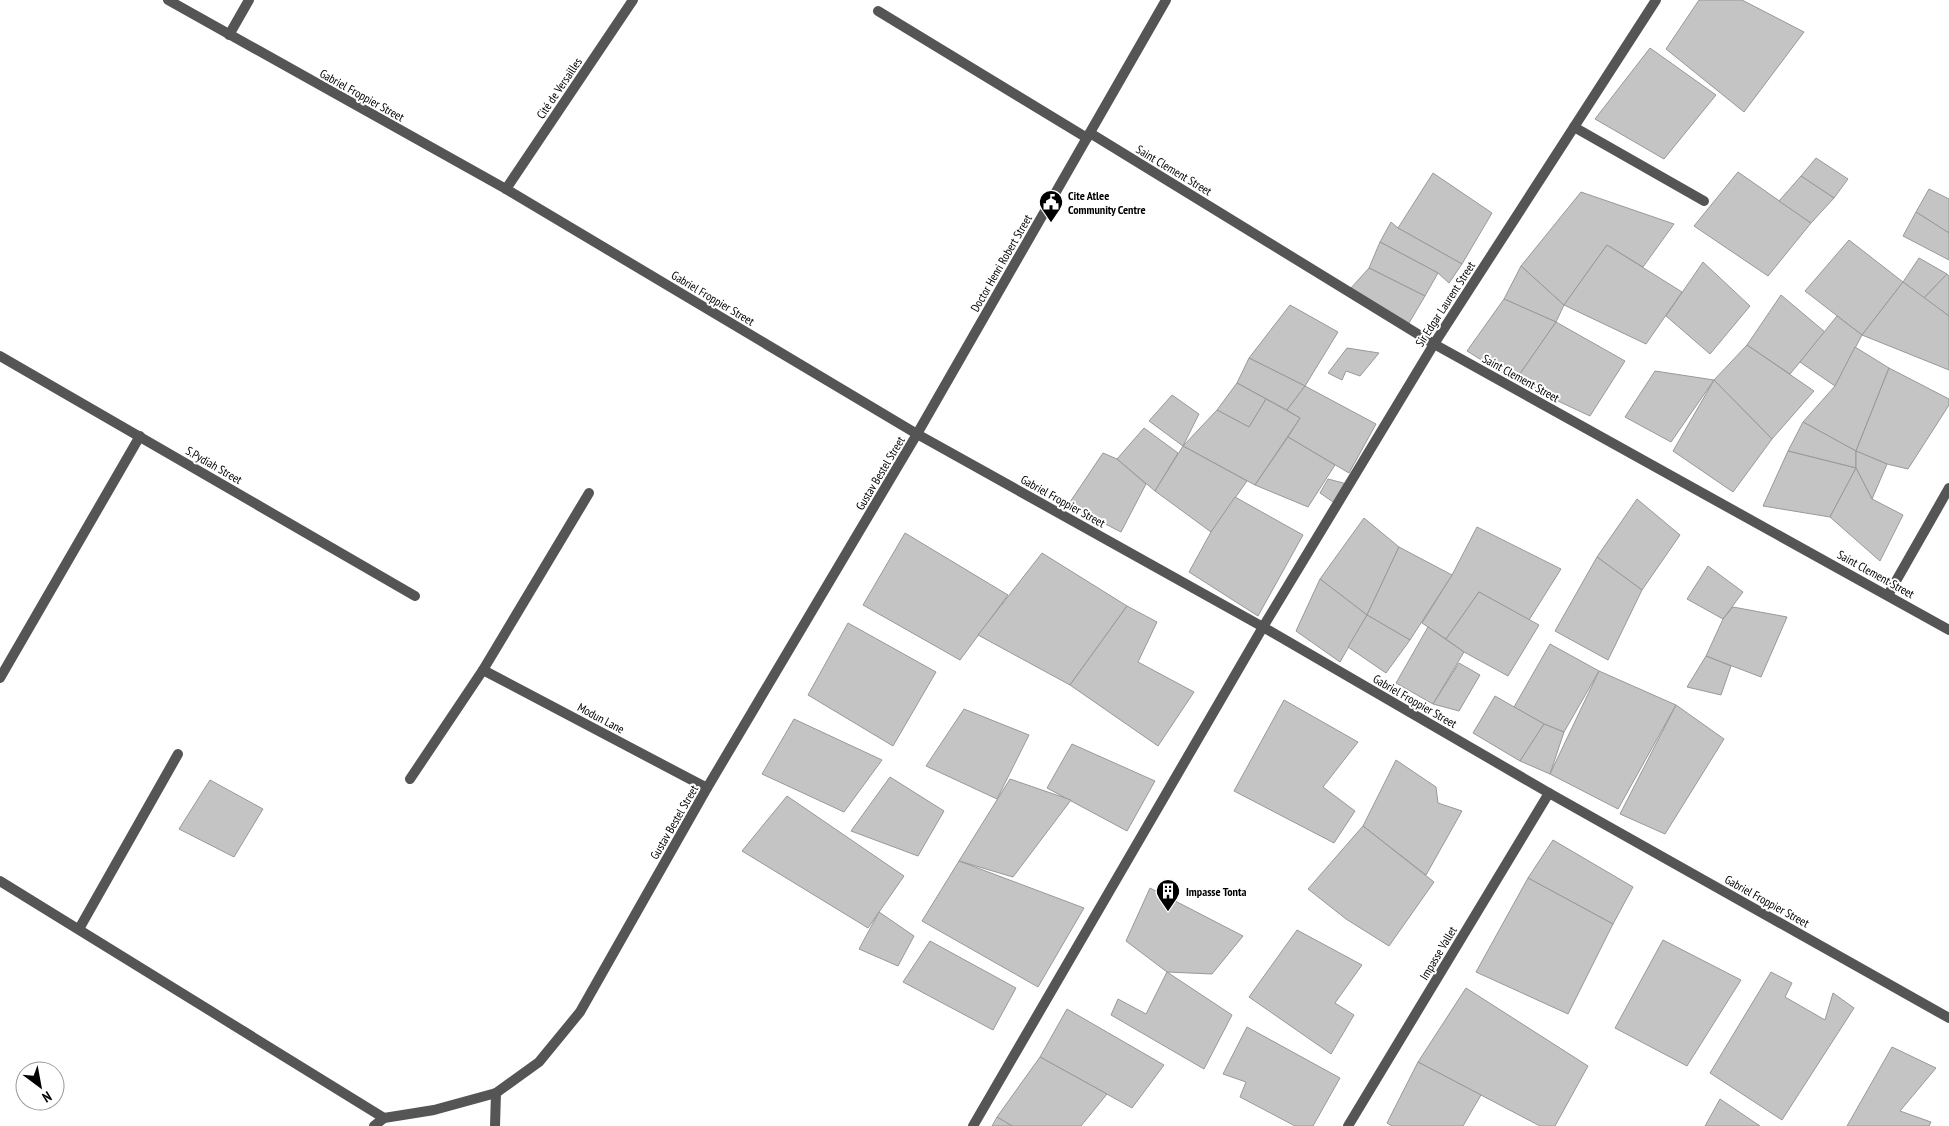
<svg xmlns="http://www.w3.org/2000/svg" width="1949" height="1126" viewBox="0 0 1949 1126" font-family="'PT Sans Narrow',sans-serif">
<rect width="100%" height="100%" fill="#fff"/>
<g fill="#c4c4c4" stroke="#999">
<polygon points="1699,0 1742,0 1804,32 1744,112 1666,49"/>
<polygon points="1650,48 1716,95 1664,159 1595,119"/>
<polygon points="1816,158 1848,179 1834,198 1801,176"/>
<polygon points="1738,172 1811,223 1768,276 1694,226"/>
<polygon points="1433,173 1492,213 1462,264 1398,228"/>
<polygon points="1801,176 1834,198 1811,223 1779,201"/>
<polygon points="1929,189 1949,199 1949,233 1916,212"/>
<polygon points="1581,192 1674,224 1643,267 1607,245 1564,305 1521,266"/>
<polygon points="1916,212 1949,233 1949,260 1903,236"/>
<polygon points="1391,222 1398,228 1462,264 1449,283 1438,273 1380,242"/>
<polygon points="1849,240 1903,282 1862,335 1805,291"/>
<polygon points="1380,242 1438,273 1425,296 1369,268"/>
<polygon points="1607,245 1682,292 1646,344 1564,305"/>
<polygon points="1919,258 1947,274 1924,298 1903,282"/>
<polygon points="1703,262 1750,306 1710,354 1666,316"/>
<polygon points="1521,266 1564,305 1556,322 1504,299"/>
<polygon points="1369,268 1425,296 1409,323 1351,288"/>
<polygon points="1947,274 1949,276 1949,316 1924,298"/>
<polygon points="1903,282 1949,316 1949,370 1862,335"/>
<polygon points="1781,295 1825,332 1790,374 1747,345"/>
<polygon points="1504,299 1556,322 1515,381 1467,351"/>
<polygon points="1290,305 1338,332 1305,386 1249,358"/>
<polygon points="1837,316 1862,335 1835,386 1800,362"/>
<polygon points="1556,322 1625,361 1590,416 1515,381"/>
<polygon points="1747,345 1814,391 1772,439 1714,380"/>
<polygon points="1855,347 1889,368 1856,451 1803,422 1835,386"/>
<polygon points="1347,348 1379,353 1360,376 1346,371 1342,380 1328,373"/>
<polygon points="1249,358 1305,386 1287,410 1237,383"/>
<polygon points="1889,368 1949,399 1949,405 1908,469 1887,464 1856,451"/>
<polygon points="1655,371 1714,380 1671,442 1625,417"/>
<polygon points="1714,380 1772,439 1733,492 1673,451"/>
<polygon points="1237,383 1266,399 1249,427 1217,410"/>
<polygon points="1305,386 1376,424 1349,473 1288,437 1300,418 1287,410"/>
<polygon points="1172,395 1199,414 1183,446 1149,421"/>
<polygon points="1266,399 1300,418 1255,485 1183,446 1217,410 1249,427"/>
<polygon points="1803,422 1856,451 1856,468 1788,451"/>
<polygon points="1144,428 1178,453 1155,491 1117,459"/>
<polygon points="1288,437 1335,465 1308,507 1255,485"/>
<polygon points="1183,446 1247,481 1211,532 1155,491"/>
<polygon points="1788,451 1856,468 1830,517 1763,506"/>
<polygon points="1856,451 1887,464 1872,499 1856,468"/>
<polygon points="1103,453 1117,459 1146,484 1121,532 1068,505"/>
<polygon points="1856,468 1872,499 1903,515 1880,561 1830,517"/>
<polygon points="1328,479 1347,484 1336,504 1320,493"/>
<polygon points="1235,497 1303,535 1258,616 1189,572 1211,532"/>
<polygon points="1637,499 1680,535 1642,590 1597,557"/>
<polygon points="1364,518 1399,547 1367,615 1320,579"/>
<polygon points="1477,527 1561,569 1529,620 1479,592 1446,639 1422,623 1452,575"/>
<polygon points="905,533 1008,595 960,660 863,605"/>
<polygon points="1399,547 1452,575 1410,640 1367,615"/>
<polygon points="1042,553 1127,606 1070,685 978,635"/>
<polygon points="1597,557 1642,590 1608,660 1555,631"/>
<polygon points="1708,566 1743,592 1723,619 1687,599"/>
<polygon points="1320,579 1367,615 1340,662 1296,631"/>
<polygon points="1479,592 1539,625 1508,676 1464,652 1446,639"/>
<polygon points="1127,606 1157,622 1138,662 1194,692 1158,746 1070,685"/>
<polygon points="1733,607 1787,617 1761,677 1706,656 1723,619"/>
<polygon points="1367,615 1410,640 1386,673 1348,647"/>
<polygon points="848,623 936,672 893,746 808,695"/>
<polygon points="1428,627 1464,652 1433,704 1396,683"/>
<polygon points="1550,644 1599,671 1564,732 1544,724 1514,707"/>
<polygon points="1706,656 1731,666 1721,695 1687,687"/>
<polygon points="1459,663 1480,675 1459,711 1433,704"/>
<polygon points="1599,671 1676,705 1618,809 1550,774"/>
<polygon points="1495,696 1544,724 1520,761 1473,733"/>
<polygon points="1284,700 1358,742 1323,787 1355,811 1334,843 1234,791"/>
<polygon points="1676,705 1724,739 1665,834 1620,814"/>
<polygon points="964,709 1029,735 997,799 926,766"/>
<polygon points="794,719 882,760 844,812 762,774"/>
<polygon points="1544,724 1564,732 1550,774 1520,761"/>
<polygon points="1072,744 1155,781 1127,831 1047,788"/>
<polygon points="1396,760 1436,787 1438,803 1462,811 1426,875 1363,826"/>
<polygon points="890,777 944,811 918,856 851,831"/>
<polygon points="1010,779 1071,800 1013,877 959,861"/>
<polygon points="210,780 263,809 234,857 179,829"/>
<polygon points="787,796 904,876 868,928 742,851"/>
<polygon points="1363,826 1434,882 1389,946 1346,919 1308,889"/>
<polygon points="1553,840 1633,887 1613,924 1528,878"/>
<polygon points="959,861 1084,908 1038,987 922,921"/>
<polygon points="1528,878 1613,924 1568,1014 1476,972"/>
<polygon points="1150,888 1243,936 1212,974 1167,972 1126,941"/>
<polygon points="879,912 914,936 898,966 859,949"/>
<polygon points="1297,930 1362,965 1335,1003 1354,1015 1331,1054 1249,997"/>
<polygon points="1663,940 1741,980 1687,1066 1615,1028"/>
<polygon points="930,941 1016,988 993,1030 903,982"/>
<polygon points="1167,972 1232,1015 1204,1069 1111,1015 1118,999 1146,1014"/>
<polygon points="1771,972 1792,983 1785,997 1825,1020 1833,993 1854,1008 1782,1120 1710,1073"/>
<polygon points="1466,988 1588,1066 1555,1126 1540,1126 1418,1062"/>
<polygon points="1067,1009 1164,1065 1132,1108 1040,1057"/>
<polygon points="1247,1027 1340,1078 1313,1126 1295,1126 1240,1097 1246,1082 1223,1074"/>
<polygon points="1892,1047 1936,1068 1900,1111 1931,1122 1929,1126 1847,1126"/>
<polygon points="1040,1057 1107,1094 1081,1126 1012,1126 997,1117"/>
<polygon points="1418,1062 1481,1095 1463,1126 1392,1126 1387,1123"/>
<polygon points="1720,1099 1760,1126 1705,1126"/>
<polygon points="997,1117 1012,1126 992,1126"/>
</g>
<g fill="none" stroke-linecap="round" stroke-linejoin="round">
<g stroke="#555" stroke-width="10">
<polyline points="168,0 506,189 917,434 1263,627 1549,793 1949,1018"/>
<polyline points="878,11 1087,138"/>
<polyline points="229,35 249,0"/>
<polyline points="1574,127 1704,201"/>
<polyline points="1090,133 1434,344 1949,630"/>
<polyline points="506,189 633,0"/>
<polyline points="0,356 415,596"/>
<polyline points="1888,595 1949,488"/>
<polyline points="483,670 707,788"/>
<polyline points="0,678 140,436"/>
<polyline points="410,779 483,670 589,493"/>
<polyline points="0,881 384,1118"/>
<polyline points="79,929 178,754"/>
<polyline points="374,1126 384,1118 434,1110 496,1093 539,1062 580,1012 707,788 917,434 1166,0"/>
<polyline points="495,1126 496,1093"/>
<polyline points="973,1126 1263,627 1434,344 1656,0"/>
<polyline points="1348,1126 1549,793"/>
</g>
</g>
<defs>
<g id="civic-pin" transform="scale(1.25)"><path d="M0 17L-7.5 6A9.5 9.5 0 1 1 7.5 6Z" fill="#000" stroke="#fff"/><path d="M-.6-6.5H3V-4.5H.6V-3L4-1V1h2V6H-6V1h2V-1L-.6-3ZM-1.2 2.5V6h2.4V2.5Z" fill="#fff"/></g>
<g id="building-pin" transform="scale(1.25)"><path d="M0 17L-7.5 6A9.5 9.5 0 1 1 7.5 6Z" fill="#000" stroke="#fff"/><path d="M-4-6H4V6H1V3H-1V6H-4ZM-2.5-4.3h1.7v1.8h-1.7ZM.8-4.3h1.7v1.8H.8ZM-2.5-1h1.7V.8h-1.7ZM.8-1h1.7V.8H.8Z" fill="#fff"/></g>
</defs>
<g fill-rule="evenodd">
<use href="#civic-pin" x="1051" y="202"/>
<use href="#building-pin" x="1168" y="891"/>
</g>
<g text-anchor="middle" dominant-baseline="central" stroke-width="4" stroke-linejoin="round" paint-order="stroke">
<g font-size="12" fill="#000" stroke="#fff">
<text transform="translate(559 88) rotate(-56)">Cité de Versailles</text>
<text transform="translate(362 95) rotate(29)">Gabriel Froppier Street</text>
<text transform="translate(1174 170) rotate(31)">Saint Clement Street</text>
<text transform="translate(1001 263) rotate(-60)">Doctor Henri Robert Street</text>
<text transform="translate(713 298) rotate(31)">Gabriel Froppier Street</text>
<text transform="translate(1445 304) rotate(-57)">Sir Edgar Laurent Street</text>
<text transform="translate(1521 378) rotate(29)">Saint Clement Street</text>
<text transform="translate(214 465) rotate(30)">S.Pydiah Street</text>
<text transform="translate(880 473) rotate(-59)">Gustav Bestel Street</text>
<text transform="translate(1063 501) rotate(29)">Gabriel Froppier Street</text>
<text transform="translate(1876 574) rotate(29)">Saint Clement Street</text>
<text transform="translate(1415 701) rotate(30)">Gabriel Froppier Street</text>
<text transform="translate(601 718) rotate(28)">Modun Lane</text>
<text transform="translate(674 822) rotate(-60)">Gustav Bestel Street</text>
<text transform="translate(1767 901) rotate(29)">Gabriel Froppier Street</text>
<text transform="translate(1438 953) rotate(-59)">Impasse Vallet</text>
</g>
<g font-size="12" font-weight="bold" fill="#000" stroke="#fff" text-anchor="start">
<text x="1068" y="195">Cite Atlee<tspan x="1068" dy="14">Community Centre</tspan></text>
<text x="1186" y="891">Impasse Tonta</text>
</g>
</g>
<g transform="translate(40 1086) rotate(148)"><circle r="24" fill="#ffffff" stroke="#999999"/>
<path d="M0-4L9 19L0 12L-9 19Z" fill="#000000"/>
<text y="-8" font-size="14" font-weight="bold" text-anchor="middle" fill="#000000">N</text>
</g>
</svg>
